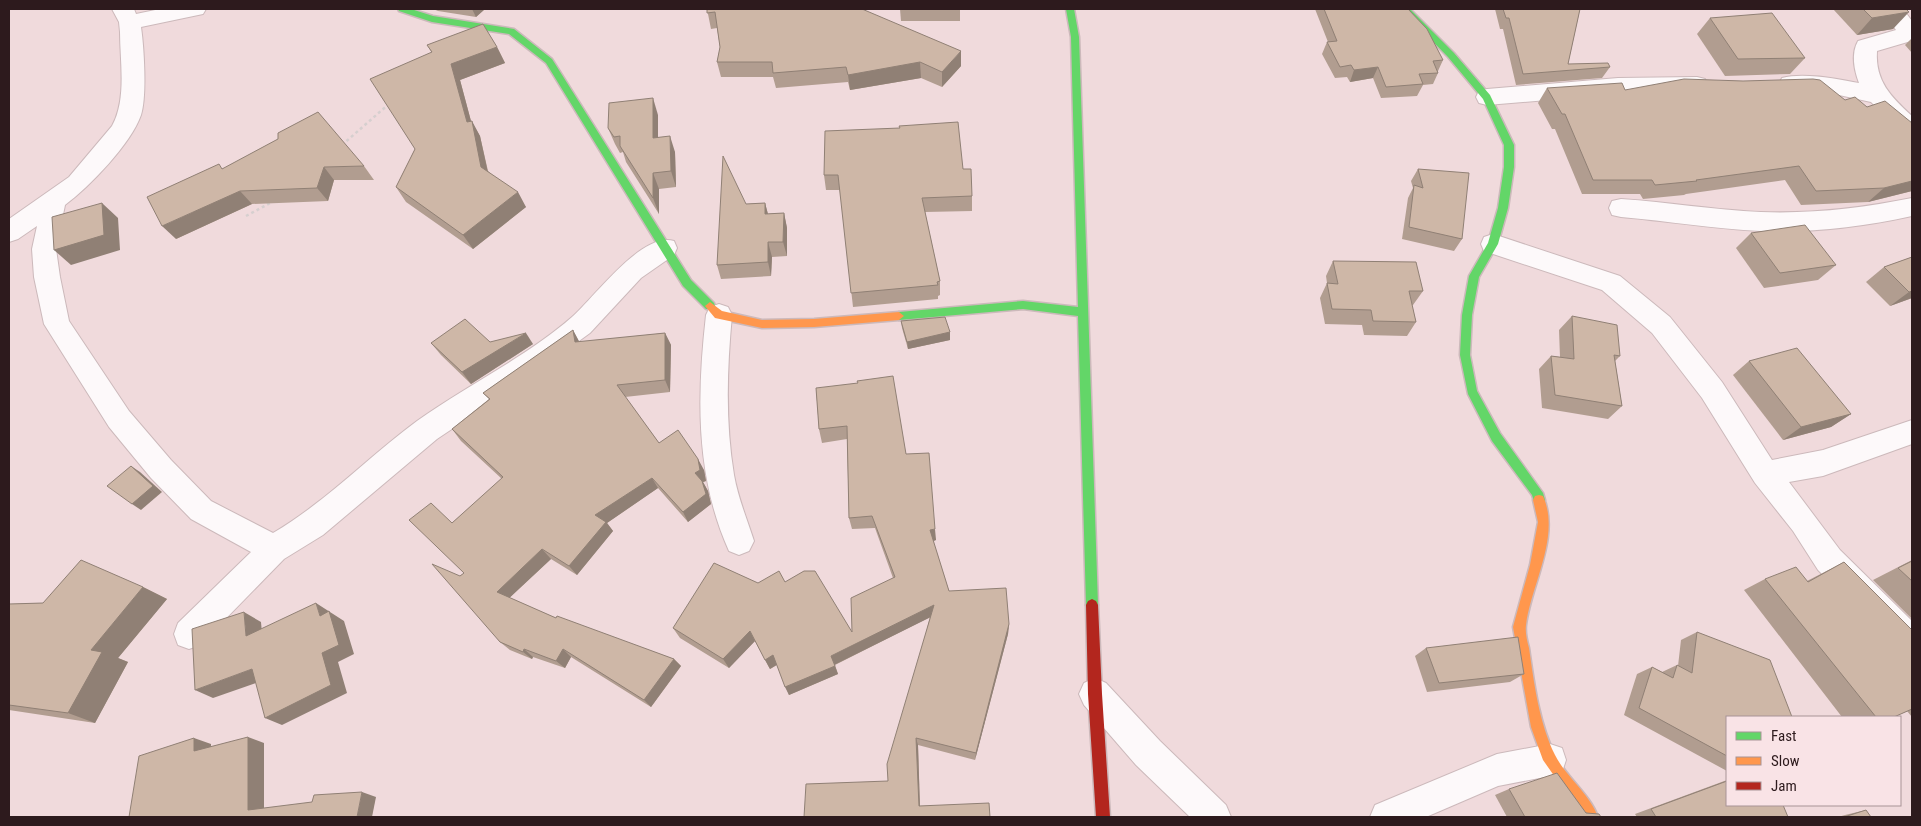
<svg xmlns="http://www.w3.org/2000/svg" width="1921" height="826" viewBox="0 0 1921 826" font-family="'Roboto Condensed',sans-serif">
<rect width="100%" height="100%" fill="#f0dadc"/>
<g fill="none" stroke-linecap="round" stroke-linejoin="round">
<g stroke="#ccb9bb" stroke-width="2">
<g id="street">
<path d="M112,9H134L136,14L160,9H206L203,14L141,27C144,48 147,96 141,115C131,144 89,187 65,205L56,249L60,277L69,321L129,411L171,460L211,501L273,533C326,502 368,457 417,421C467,385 525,358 572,317C594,298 642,231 674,241L677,248L674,255L641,278L590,333L528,378L437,439L323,535L284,559L200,645L189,649L178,645L174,634L178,623L251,552L191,519L151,478L109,427L44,324L34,277L32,249L37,226L18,239L9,242V219L69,177L112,126C127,99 120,62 120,32L119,22Z"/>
<path d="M1881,9H1903L1912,21L1911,41L1877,51C1875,81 1891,97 1912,116V137L1904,135L1871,102L1839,95L1790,92L1782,90L1779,84L1782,78C1803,72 1838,79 1859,83C1854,70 1851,53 1858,41L1896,30Z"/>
<polygon points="1697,77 1705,79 1708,85 1705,91 1697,93 1618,94 1487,105 1479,103 1476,97 1479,91 1487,89 1618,78"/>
<path d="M1912,198V216C1862,227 1812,233 1761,231C1714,229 1668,221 1621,217L1612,215L1609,208L1612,201L1621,199C1668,202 1714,210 1761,212C1812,214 1862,208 1912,198Z"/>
<polygon points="1493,234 1620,276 1670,317 1722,382 1772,460 1823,450 1912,420 1912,444 1823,476 1789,482 1840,550 1912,621 1912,657 1901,653 1818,570 1793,531 1755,483 1702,398 1652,333 1602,290 1484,251 1481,244 1484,237"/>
<path d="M719,304L728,307L732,315C727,368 725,422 734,475C738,498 747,519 754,541L749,551L739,555L729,551C695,476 697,394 706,315L710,307Z"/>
<polygon points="1095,678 1106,683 1160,741 1226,805 1231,817 1190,817 1136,765 1084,705 1079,694 1084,683"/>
<polygon points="1550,744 1562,748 1566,760 1562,772 1550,776 1498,786 1426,817 1370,817 1375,805 1497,754"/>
</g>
</g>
<g stroke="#ccb9bb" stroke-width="3">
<g id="fast">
<polygon points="398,9 411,9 433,16 514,29 552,59 691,280 714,303 715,306 714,309 706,309 683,286 546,63 509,34 432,22 399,11"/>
<polygon points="1066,9 1074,9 1079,37 1098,605 1096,609 1092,611 1088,609 1086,605 1078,316 1023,309 899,320 894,316 899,312 1023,301 1078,307 1071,37"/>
<polygon points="1401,9 1410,9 1454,53 1490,95 1514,145 1514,167 1508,208 1498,244 1479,277 1472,315 1470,355 1477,391 1500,433 1543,493 1545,500 1543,504 1539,505 1535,504 1532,495 1492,441 1468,394 1460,355 1462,315 1469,276 1488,243 1498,208 1504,167 1504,145 1483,99 1448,57"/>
</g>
</g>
<g stroke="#ccb9bb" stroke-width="3">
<g id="slow">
<polygon points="710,302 722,311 762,320 814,319 899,312 904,316 899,320 814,327 762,328 715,318 705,306"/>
<path d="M1539,495L1543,496C1561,536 1531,585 1526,625C1525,632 1527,641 1529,648C1534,683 1539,723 1555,755C1566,777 1590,794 1598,817H1583L1543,760L1531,727L1513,627L1530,565L1538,522L1533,500L1535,496Z"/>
</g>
</g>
<g stroke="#ccb9bb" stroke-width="3">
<polygon id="jam" points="1092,599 1096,601 1098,605 1102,694 1110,817 1096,817 1088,694 1086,605 1088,601"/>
</g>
<g stroke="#d6cfcf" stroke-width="2.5" stroke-dasharray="3 3" stroke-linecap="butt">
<polyline points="342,145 390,103"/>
<polyline points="246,216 272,202"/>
</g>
<use href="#street" fill="#fdf9fa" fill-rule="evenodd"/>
<use href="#fast" fill="#63d668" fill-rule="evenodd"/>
<use href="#slow" fill="#ff974d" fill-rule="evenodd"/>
<use href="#jam" fill="#b3261e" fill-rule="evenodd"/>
</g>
<g fill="#b19d90">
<polygon points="433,9 485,9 476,17 438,11"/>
<polygon points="707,9 961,66 942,87 921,78 850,90 848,82 776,88 773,77 721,77 717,62 720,47 717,28 711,29"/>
<polygon points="900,9 960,9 960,21 901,21"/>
<polygon points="1315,9 1408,9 1443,60 1438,71 1438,73 1433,84 1423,85 1417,96 1381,98 1373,78 1350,82 1347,77 1335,78 1322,54 1327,42 1328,42"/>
<polygon points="1495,9 1580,9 1568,64 1610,67 1602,78 1516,85 1503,29 1500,29"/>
<polygon points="1833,9 1906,9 1893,29 1857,35"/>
<polygon points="1710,18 1805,58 1790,74 1725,76 1697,34"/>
<polygon points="1912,38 1912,53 1905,45"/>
<polygon points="427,45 497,47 505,63 460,80 471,121 480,136 488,171 526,207 473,249 406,202 396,187 415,149 432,53"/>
<polygon points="1547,88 1625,90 1845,100 1912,123 1912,191 1868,202 1801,205 1785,180 1686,194 1684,195 1643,199 1640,194 1582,194 1555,129 1552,129 1538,103"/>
<polygon points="658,115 658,137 675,152 676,187 659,189 659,214 626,162 623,152 620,153 615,144 608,128"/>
<polygon points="364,166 374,180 334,180 328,201 252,204 176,239 223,168"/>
<polygon points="963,169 972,196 972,211 925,212 940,281 940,295 938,296 938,299 853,307 840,190 826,190 824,175"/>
<polygon points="1418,169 1462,239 1454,251 1402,239 1408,198 1413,188 1411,181"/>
<polygon points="765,203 768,214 784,213 787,228 787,256 772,257 771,276 721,279 717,265 746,204"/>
<polygon points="1751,233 1836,265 1818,280 1764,288 1736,248"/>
<polygon points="1912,257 1912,298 1890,306 1866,282 1884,267"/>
<polygon points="1333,261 1423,291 1413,305 1412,305 1416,322 1407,336 1364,335 1362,325 1325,324 1320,298 1327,283 1326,276"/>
<polygon points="1572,316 1620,356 1615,361 1622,406 1608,419 1542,408 1539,369 1551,356 1560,357 1559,330"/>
<polygon points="901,321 950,332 950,340 908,349 902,328"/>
<polygon points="573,330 579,342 665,333 671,345 670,392 625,397 659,443 704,470 706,481 703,482 708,491 711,504 688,522 658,488 607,523 613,531 577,575 551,559 509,598 556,618 674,659 681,666 651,707 571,657 565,668 533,657 532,659 510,650 500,642 460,576 464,573 452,523 502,479 461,441 452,429 489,399 483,393"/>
<polygon points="490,342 533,344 471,384 441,355 431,343"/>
<polygon points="1749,361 1851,414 1831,427 1783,440 1733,375"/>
<polygon points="816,388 906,454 936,540 933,541 949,591 1009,624 1008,634 975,760 918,745 920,806 804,817 888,781 930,617 835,665 838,674 789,695 777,665 770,669 755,641 729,668 680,638 673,628 758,583 785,582 852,632 893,578 875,528 852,529 849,518 847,439 822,443 819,429"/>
<polygon points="1912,560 1912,619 1873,580"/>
<polygon points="1844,562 1912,630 1912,717 1907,711 1894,717 1842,717 1744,590 1765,579 1807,581"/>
<polygon points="143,587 167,599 118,658 128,662 95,723 9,710 9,604 43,603"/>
<polygon points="1697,632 1727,717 1727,771 1624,715 1637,674 1652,667 1662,672 1677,665 1678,666 1681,640"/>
<polygon points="1426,648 1524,674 1510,682 1427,692 1415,656"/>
<polygon points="1727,780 1727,805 1788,817 1637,817 1635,814"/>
<polygon points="1509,789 1601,817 1507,817 1495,795"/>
<polygon points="1866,810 1871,817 1838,817 1845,815"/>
</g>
<g fill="#908075">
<polygon points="472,9 485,9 476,17"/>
<polygon points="1909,12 1893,29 1857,35 1872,18"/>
<polygon points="497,47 505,63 460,80 472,125 472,121 480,136 490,182 481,167 467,122 451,64"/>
<polygon points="961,51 961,66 942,87 942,72"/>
<polygon points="920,62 921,78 850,90 848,75"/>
<polygon points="1378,67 1373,78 1350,82 1354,70"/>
<polygon points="653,98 658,115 658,154 653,138"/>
<polygon points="670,136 675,152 676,187 671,171"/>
<polygon points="324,167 334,180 328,201 317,188"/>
<polygon points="653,173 659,189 659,214 653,198"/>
<polygon points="1912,181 1912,191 1868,202 1884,188"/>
<polygon points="240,191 252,204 176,239 162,226"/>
<polygon points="518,192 526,207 473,249 463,235"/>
<polygon points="102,203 118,218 120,250 71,265 54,250"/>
<polygon points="765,203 769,218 765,214"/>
<polygon points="784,213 787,228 787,256 783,242"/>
<polygon points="768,242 772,257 771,276 768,262"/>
<polygon points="1912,291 1912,298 1890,306 1909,292"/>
<polygon points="573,330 580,343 575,342"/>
<polygon points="950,332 950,340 908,349 907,342"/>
<polygon points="526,333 533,344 471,384 462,372"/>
<polygon points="665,333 671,345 670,392 665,380"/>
<polygon points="1851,414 1831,427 1783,440 1801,427"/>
<polygon points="698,459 704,470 706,481 703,482 708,491 711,504 688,522 683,512 695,473"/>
<polygon points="131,466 140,472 162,492 141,510 132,504"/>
<polygon points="652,478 658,488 607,523 613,531 577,575 569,566 595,515"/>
<polygon points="935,529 936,540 931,542 930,530"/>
<polygon points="542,549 551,559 506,601 497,592"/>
<polygon points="143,587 167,599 118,658 128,662 95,723 68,713 91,650"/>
<polygon points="316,603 344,621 354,654 338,662 347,693 282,725 265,718 322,653 320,616"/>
<polygon points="934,605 935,615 834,665 831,656"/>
<polygon points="244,612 261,622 263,645 246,636"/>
<polygon points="1009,624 1008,634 975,760 976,753"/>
<polygon points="750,631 755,641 729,668 723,659"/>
<polygon points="524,649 533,657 532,659 523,652"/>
<polygon points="563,649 571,657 565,668 556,661"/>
<polygon points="773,655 778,664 770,669 765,660"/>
<polygon points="674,659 681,666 651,707 644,700"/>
<polygon points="835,666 838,674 789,695 785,687"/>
<polygon points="252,669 270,678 213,698 195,690"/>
<polygon points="248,737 264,743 264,815 248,810"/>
<polygon points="194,738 211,744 211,757 194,751"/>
<polygon points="916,738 918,745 920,812 919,806"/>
<polygon points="362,792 376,797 372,817 357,817"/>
</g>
<g fill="#ceb7a7" stroke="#908075">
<polygon points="707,9 862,9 961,51 942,72 920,62 848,75 846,67 773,73 772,62 717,62 720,47 715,12 707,13"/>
<polygon points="1324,9 1408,9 1427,29 1443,60 1433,61 1438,73 1419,74 1423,84 1386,87 1378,67 1354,70 1351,65 1340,67 1327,42 1337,41"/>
<polygon points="1503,9 1580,9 1568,64 1608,63 1610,67 1523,74 1509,18 1506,18"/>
<polygon points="1863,9 1906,9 1909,12 1872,18"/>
<polygon points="1772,13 1805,58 1738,59 1710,18"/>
<polygon points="483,24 497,47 451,64 467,122 472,121 481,167 518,192 463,235 396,187 415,149 370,79 432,52 427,45"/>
<polygon points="1684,79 1743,81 1813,79 1820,80 1845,100 1855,97 1867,107 1885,101 1912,123 1912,181 1884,188 1816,191 1799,166 1696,180 1697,181 1655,185 1652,180 1593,180 1565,114 1562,114 1547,88 1622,83 1625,90"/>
<polygon points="653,98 653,138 670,136 671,171 653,173 653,198 620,146 620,136 614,137 608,128 609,103"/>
<polygon points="318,112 364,166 324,167 317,188 240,191 162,226 147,197 219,164 222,169 278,139 278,133"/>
<polygon points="958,122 963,169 971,169 972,196 922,198 940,281 937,282 938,285 851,293 838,175 824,175 825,131 900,128 899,126"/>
<polygon points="723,156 746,204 765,203 765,214 784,213 783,242 768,242 768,262 717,265"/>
<polygon points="1418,169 1469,173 1462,239 1409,227 1414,185 1423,188"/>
<polygon points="102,203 104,235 54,250 52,217"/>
<polygon points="1805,225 1836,265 1780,273 1751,233"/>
<polygon points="1912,257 1912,291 1909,292 1884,267"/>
<polygon points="1333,261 1416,262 1423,291 1409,291 1416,322 1373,321 1371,310 1332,309 1327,283 1338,284"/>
<polygon points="1572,316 1617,325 1620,356 1614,355 1622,406 1555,395 1551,356 1574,359"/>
<polygon points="945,317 950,332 907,342 901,321"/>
<polygon points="465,319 490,342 526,333 462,372 431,343"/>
<polygon points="573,330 575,342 665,333 665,380 617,385 659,443 678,430 698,459 700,470 695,473 702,481 706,494 683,512 652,478 595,515 606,522 569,566 542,549 497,592 556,618 557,616 674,659 644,700 563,649 556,661 524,649 523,652 500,642 432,564 460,576 464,573 409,520 431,503 452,523 503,477 452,429 490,399 483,393"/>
<polygon points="1797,348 1851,414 1801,427 1749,361"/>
<polygon points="893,376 906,454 929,453 935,529 930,530 949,591 1006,588 1009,624 976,753 916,738 919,806 989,803 990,817 804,817 806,784 888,781 887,764 934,605 831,656 835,666 785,687 773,655 765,660 750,631 723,659 673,628 714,563 758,583 779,571 785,582 804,571 815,571 852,632 851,598 895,577 872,516 849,518 847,426 819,429 816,388 858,383 857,381"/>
<polygon points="131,466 153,486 132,504 107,486"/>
<polygon points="81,560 143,587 91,650 102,652 68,713 9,705 9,604 43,603"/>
<polygon points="1912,561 1912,581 1898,568"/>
<polygon points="1844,562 1912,630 1912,709 1894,717 1876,717 1765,579 1796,567 1808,582"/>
<polygon points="316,603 320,616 329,611 339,645 322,653 331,685 265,718 252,669 195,690 192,629 244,612 246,636"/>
<polygon points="1697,632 1770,660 1792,717 1727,717 1727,756 1639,708 1652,667 1673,678 1677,665 1692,673"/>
<polygon points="1518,637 1524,674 1439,683 1426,648"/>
<polygon points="248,737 248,810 312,802 314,795 362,792 357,817 129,817 139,756 194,738 194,751"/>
<polygon points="1557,773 1586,813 1599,814 1601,817 1525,817 1509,789"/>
<polygon points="1727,781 1727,805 1783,805 1788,817 1656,817 1651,809"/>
<polygon points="1866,810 1871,817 1844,817"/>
</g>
<rect width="1921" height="826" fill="none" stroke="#2d1a1d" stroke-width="20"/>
<rect x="1726" y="716" width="175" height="90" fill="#f9e3e6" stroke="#a79396"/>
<rect x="1736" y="732" width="25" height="8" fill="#63d668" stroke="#a79396"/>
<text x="1771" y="741" font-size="15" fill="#2d1a1d">Fast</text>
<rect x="1736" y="757" width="25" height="8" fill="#ff974d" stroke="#a79396"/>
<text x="1771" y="766" font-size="15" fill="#2d1a1d">Slow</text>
<rect x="1736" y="782" width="25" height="8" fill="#b3261e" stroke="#a79396"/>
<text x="1771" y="791" font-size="15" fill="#2d1a1d">Jam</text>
</svg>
